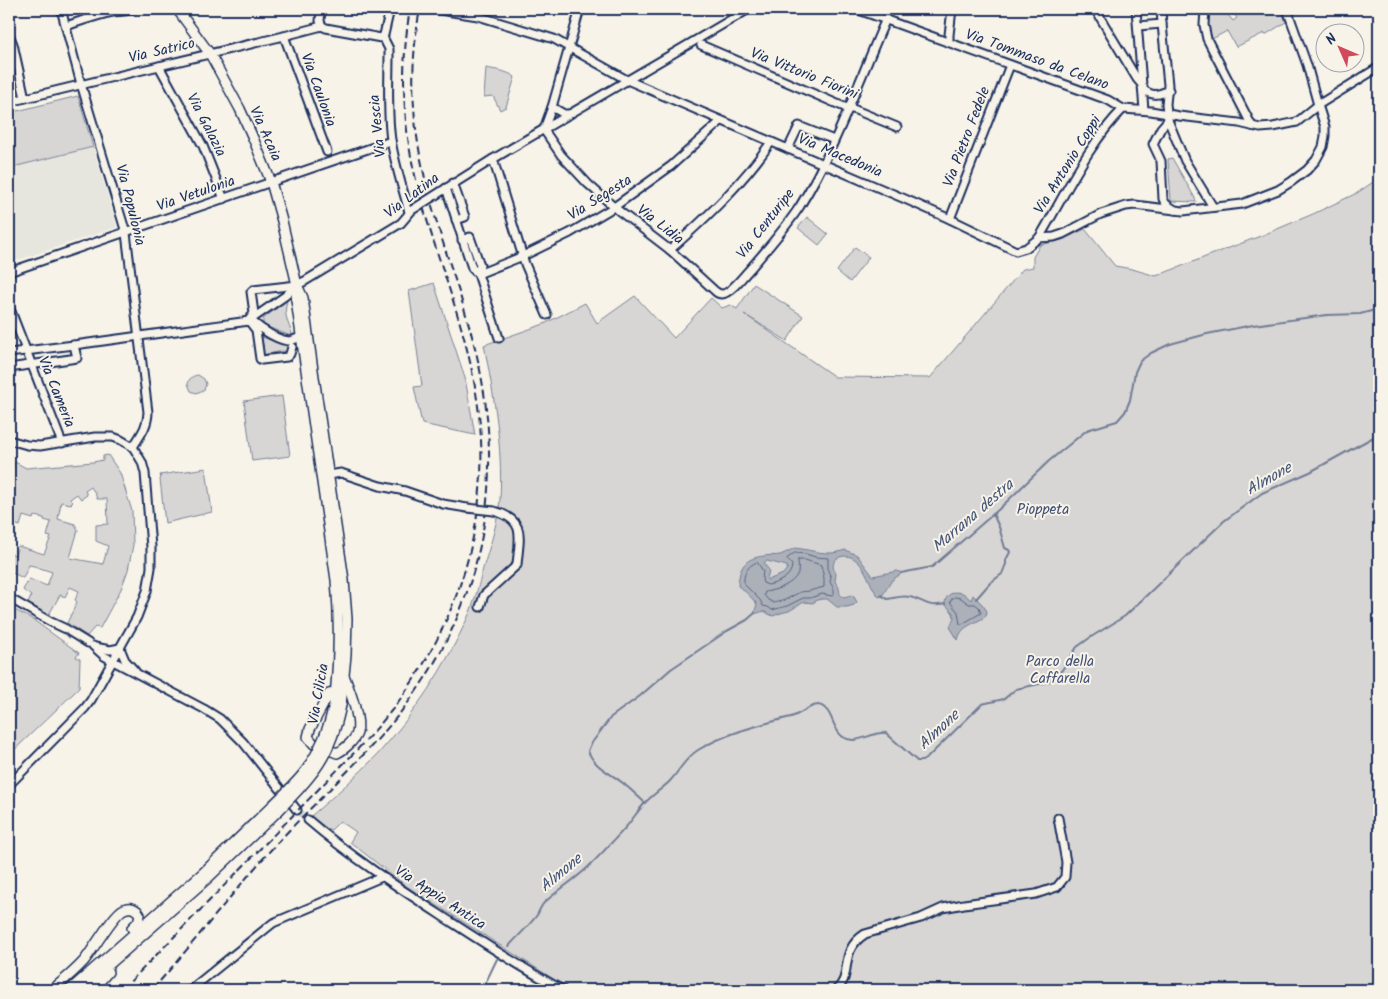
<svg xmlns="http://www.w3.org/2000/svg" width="1388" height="999" viewBox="0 0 1388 999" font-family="Kalam,sans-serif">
<rect width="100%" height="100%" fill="#f7f3e8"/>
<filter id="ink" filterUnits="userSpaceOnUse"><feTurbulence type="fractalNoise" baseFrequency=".02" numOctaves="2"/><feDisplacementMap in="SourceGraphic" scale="10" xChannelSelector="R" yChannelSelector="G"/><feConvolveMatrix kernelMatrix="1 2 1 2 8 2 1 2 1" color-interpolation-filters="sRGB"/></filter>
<g filter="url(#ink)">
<polygon fill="#e6e5de" points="93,147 117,227 9,263 9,168"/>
<g fill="#d7d6d4" stroke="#798299" fill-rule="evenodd">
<path d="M1209,9H1223L1233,21L1237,18L1231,9H1239L1241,13L1248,9L1251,14L1259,10V9H1281L1286,22L1265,35L1264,33L1236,47L1227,31L1212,39C1208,28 1204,20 1209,9Z"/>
<path d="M486,68C496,70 507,71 515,77L506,107L500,110L493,96L484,97Z"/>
<polygon points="78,96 93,147 9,168 9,113"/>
<polygon points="1172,158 1195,198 1196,202 1171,201 1168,159"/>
<path d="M1379,178V990H571L406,886L350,842L356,832L340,821L331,830L326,828L311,816C334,796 357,776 378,754C414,714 445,668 467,619C475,602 479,583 484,565C491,543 498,521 500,499C503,447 494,396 484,345L544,324L585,303L597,323L635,296L674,338L711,298L722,308L730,305L737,309L754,284L803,316L787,341L744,314L835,377L930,378L1023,269L1033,267V257L1040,245L1062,240L1085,229L1115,266L1132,269L1156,276L1263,235L1313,214L1357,193Z"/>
<polygon points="807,217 828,234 819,245 798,228"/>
<polygon points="855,247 869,257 850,282 837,271"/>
<polygon points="434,283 465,378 475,435 422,424 414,387 422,386 409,291"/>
<path d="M286,301L287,302C283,313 288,323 292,333L291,336L265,326L263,324V319Z"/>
<polygon points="260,334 263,335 262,337 284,345 285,344 289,347 289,351 285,355 284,351 266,354 267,358 263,357 262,349 263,349 263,344 261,344"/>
<path d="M198,375L204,379L206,384L204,390L196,393L191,391L188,384C189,378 192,376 198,375Z"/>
<polygon points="282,396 290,456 252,461 244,401"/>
<path d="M108,455L120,473L132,511L133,545L128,570L121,589L100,628L95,627L87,636L67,623L77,602L75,600L79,591L70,587L65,597L60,595L47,618L27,607L31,596L23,590L29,579L47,586L52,572L34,566L29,565L23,578L9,571V553L15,555L18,546L44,554L51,537L47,536L51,522L44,520V518L34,516L33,519L23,516L20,526L9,522V484L15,462L26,468L93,462L103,460V456ZM91,487L95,493L97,499H107L108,524L96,525V541L108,546L103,564L70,558L78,530L75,524L58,519L61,502L71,504L73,502L70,499L77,494L81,499L87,495L85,491Z"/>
<polygon points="206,468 212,512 165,523 160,479 161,478 160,475"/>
<polygon points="9,607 32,619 79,653 76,657 80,659 79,688 9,755"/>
</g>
<g fill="#acb0b9" stroke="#727c95" fill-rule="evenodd">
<path d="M795,548C814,550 827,557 845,550L857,555L873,576L897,571L902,573L898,576L892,580L882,596L879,597C869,586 867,566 853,558C841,552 827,561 836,574L835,581C836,584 839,586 839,588C840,593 839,595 844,597L851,595L854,597L857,602L854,605L847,607H837L827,599H822L817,600L813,603L804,602L789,611L781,613L773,616C761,611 769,610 754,614L757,604L748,594L738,586C739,568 744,558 764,556C769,555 775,556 780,555C786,553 790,550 795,548ZM767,561L787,566V569L783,574L768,580L767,579L769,570L764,564L765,562Z"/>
<path d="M955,592L963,593L971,600L973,595L982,604L987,611L986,616C974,625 961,625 958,640L950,627L954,617L953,613L945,604C945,597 949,594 955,592Z"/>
</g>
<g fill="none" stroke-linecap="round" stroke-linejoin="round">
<g stroke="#556382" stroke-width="1">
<path d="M795,553L806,554L815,557L828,558V571L831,577L830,582L834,589V594L832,596L822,594L810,598H803L787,606L772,610L768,607L763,606L760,600L744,584C743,574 747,566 757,562L763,571L762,579L763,583L768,585C778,583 792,577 792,565L787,559Z"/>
<path d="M798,560H805L821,565L824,578V587L809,591L800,592L785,600L774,603L768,600L764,595L765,592C776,590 793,585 798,573C799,569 798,564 798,560Z"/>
<polygon points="955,597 961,598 969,604 975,604 979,607 981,613 962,624 960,624 958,612 950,602 951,600"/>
</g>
<g stroke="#727c95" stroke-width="2">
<polyline points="901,573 932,567 998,510 1049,461 1087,430 1117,421 1125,412 1130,400 1135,372 1140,361 1151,353 1170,344 1207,334 1253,325 1327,315 1360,314 1379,309"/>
<path d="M881,595L887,599C894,598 903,595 910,597C926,601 926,608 945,604"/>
<polyline points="976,599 990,583 1002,574 1006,564 1006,560 1010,552 1009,550 1005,548 999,527 993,514"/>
<path d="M645,803C638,796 631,790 624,784C611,773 594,767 588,751L591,744L611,717L640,696L671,669L727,631L747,620L755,613"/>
<path d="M509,946C518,936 529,926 537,915C540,910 541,905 545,902C558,890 573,881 586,869C600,856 613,841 626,827C632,820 638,811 644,804C652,795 662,789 670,781C680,770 685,758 698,750C726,733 759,725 791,717C800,715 809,705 818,705C833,707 832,731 843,737C857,746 872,731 886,733L917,761H922L927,758L982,704L1004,699L1016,689L1048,682L1062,670L1077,647L1091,637L1125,616L1224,521L1262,493L1310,472L1379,434"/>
<polyline points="482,990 497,959"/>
</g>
<polyline stroke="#cbcccc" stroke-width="7" stroke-dasharray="7 3.5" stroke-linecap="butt" points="297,810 308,820"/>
<g stroke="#1b2f5e" stroke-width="11">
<g id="minor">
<path d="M61,9L81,84L126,233L148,412C148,426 140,436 133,447"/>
<polyline points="321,9 320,21 322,26"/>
<path d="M433,9L478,16L554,39L627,80L905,199L950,219L1016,251L1026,248L1039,238C1065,195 1088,144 1123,109"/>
<polyline points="856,9 1108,100 1123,109 1151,111 1179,116 1239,123 1260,128 1273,127 1297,122 1318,105 1379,67"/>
<polyline points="1095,9 1137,79 1143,86"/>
<polyline points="1136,9 1144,110"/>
<polyline points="1205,9 1204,25 1207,39 1252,126"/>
<polyline points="1162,24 1168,85 1166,104 1168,120 1185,161 1213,207"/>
<path d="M66,26C81,21 97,15 113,12C120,11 126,12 133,9"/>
<polyline points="322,26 326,28 381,38 384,35 390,9"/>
<polyline points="1138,26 1162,24 1161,9"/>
<polyline points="9,34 13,44 25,98"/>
<polyline points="284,36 327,152"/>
<path d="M383,37L389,49V54C389,83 387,111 391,140C395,165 403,189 409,212"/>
<polyline points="949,42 949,35 952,9"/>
<polyline points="701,45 849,109 853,109 897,127"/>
<polyline points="159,66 203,146 224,199"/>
<path d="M1143,89C1152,97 1159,95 1169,90"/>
<polyline points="9,102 284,36 322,26"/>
<polyline points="552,107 564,114 570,114"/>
<polyline points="1168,120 1161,128 1153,144 1161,161 1163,199 1166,204 1175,210"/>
<polyline points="544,129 552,107 580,9"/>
<path d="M544,130L561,155L588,184L614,207L670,250L715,291C717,293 719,294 722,294C730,294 744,275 750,269C767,249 785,229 800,206C836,148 858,82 886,19"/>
<polyline points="788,149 799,126 834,140"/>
<polyline points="493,159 525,264 547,315"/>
<polyline points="453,183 465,217 456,220"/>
<polyline points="446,188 472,268 478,274 499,338"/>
<polyline points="442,191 493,159 749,9"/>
<polyline points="950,219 1010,65"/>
<polyline points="1039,238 1054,237 1063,234 1101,214 1126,206 1135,205 1183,211 1242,204 1278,190 1291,182 1307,170 1316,160 1323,147 1325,136 1325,127 1318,105 1307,65 1287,9"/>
<polyline points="462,240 470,237 480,265 478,274"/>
<path d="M670,250C707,217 743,183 771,142"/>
<polyline points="9,272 391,141"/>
<polyline points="478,274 523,256 570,233 614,207 671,166 721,121"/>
<polyline points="9,306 62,443"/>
<polyline points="249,320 254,313 251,292 253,290 297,285 305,281 401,223 412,210"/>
<polyline points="249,321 256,330 260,359 262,360 287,357 290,354 292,347"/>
<path d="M254,323C262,330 279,341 290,341C295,340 300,337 305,334"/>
<polyline points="9,353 74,345 249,321 285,296 297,285"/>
<polyline points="9,368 77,358 74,345"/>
<polyline points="9,440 27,445 40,446 95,437 113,437 121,440 133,447 142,462 145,473 151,547 151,568 147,591 137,617 91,700 85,708 9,785"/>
<polyline points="329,475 341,473 380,486 405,491 443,504 467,508"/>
<polyline points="9,598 51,622 66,629"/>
<path d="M480,607L484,595L517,565C519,538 527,520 494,511"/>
<polyline points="70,632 88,643"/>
<polyline points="93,646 104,656 113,661 204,709 220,719 243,742 297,810"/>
<polyline points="95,647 110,650 120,648"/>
<polyline points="120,648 125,660 135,671"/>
<path d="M308,820C350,856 396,886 442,916C482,942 521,968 563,990"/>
<polyline points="190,990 273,923 382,877"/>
<path d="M836,990C854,976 837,952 865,934L921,918L943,908L964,904L1036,894L1057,887L1065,877L1066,862L1058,818"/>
</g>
</g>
<g stroke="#1b2f5e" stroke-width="12">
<g id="major">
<polyline points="177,9 210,54 240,109 253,138 271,182 282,221 297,285 303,298 314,377 344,580 347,619 346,655 341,705"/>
<path d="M297,285L296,300L336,580C340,623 339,662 334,705"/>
<path d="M335,693L329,694L310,729L308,737L314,744L337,753C344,750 354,741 357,733C361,719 350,691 345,678"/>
<path d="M52,990C63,981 74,972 84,961C93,950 114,913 124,909C131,906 137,909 140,915L138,922L132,928"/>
<polyline points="70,990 203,873 272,806"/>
<polyline points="80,990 209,877 279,810"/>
<polyline points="92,990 108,972"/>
</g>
</g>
<use href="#minor" stroke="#f7f3e8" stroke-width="7"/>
<use href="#major" stroke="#f7f3e8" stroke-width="9"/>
<g stroke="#1b2f5e" stroke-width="2" stroke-dasharray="8 4" stroke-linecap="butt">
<path d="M122,990L352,755C372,734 392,712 408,688C461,612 488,517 480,425C477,389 469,354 459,320C444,270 425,221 414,171C402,118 401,62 410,9"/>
<path d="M152,990C195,942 234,890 278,842C321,796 369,754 407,704C488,596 507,468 473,340C458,282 435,227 423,169C411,116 410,62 420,9"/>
</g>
<g stroke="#1b2f5e" stroke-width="11" stroke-linecap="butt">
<g id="minor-bridge">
<polyline points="412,210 442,191"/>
<polyline points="467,508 494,511"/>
</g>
</g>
<g stroke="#1b2f5e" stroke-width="12" stroke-linecap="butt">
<g id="major-bridge">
<path d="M272,806C284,794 297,783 307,769C320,750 329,728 334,705"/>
<path d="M279,810C314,775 331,755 341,705"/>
</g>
</g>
<use href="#minor-bridge" stroke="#f7f3e8" stroke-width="7"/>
<use href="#major-bridge" stroke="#f7f3e8" stroke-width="9"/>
</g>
</g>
<g text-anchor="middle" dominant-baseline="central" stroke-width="4" stroke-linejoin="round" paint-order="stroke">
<g font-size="15" fill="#1b2f5e" stroke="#f7f3e8">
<text transform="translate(162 51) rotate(-13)">Via Satrico</text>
<text transform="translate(1037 60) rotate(20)">Via Tommaso da Celano</text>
<text transform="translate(804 74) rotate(22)">Via Vittorio Fiorini</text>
<text transform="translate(318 90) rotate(70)">Via Caulonia</text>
<text transform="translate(206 125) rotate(63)">Via Galazia</text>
<text transform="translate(378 126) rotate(-96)">Via Vescia</text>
<text transform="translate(265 134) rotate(66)">Via Acaia</text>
<text transform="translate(967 137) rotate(-69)">Via Pietro Fedele</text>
<text transform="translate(840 156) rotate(23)">Via Macedonia</text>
<text transform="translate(1068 165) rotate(-58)">Via Antonio Coppi</text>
<text transform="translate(196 194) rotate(-19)">Via Vetulonia</text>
<text transform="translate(412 196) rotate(-37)">Via Latina</text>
<text transform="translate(600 198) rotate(-32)">Via Segesta</text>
<text transform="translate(130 205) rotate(76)">Via Populonia</text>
<text transform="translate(766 224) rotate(-52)">Via Centuripe</text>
<text transform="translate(660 225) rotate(38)">Via Lidia</text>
<text transform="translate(56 392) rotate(68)">Via Cameria</text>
<text transform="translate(319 694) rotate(-80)">Via Cilicia</text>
<text transform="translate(440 898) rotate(33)">Via Appia Antica</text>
</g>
<g font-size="15" fill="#415076" stroke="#f7f3e8">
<text x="1043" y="510">Pioppeta</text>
<text x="1060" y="662">Parco della<tspan x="1060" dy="17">Caffarella</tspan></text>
</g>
<g font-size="16" font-style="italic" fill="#465679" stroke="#f7f3e8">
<text transform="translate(1269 479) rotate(-30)">Almone</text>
<text transform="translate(973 516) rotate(-41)">Marrana destra</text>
<text transform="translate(939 730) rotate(-43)">Almone</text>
<text transform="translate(561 873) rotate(-40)">Almone</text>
</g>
</g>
<rect width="1388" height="999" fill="none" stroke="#f7f3e8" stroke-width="30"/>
<rect x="15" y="15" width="1358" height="969" fill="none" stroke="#1b2f5e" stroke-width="2" filter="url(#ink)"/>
<g transform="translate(1340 48) rotate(315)"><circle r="24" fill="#f7f3e8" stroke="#9fa5b1"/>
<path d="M0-4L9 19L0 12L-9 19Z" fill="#d1495b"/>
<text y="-8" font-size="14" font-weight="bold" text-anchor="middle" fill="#1b2f5e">N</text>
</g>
</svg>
